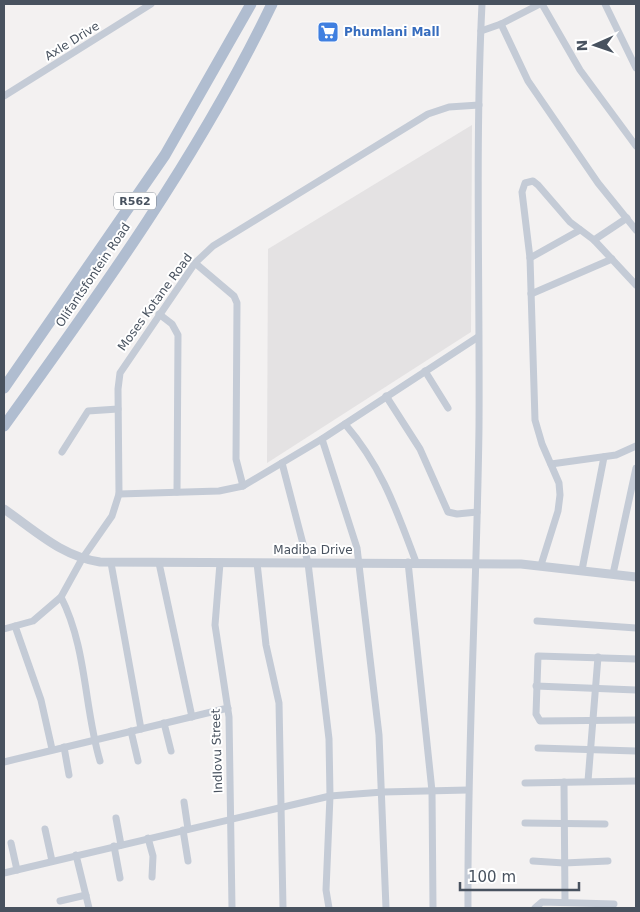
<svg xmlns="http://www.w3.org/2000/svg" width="640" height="912" viewBox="0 0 640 912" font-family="'DejaVu Sans',sans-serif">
<rect width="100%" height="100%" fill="#f3f1f1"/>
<polygon fill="#e4e2e3" points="472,125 471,332 267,463 268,249"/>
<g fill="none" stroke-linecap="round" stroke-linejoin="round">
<g stroke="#c4cbd6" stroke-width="7">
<polyline points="542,4 580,70 636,146"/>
<polyline points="605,4 636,68"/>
<polyline points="501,24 528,81 598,183 636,230"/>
<polyline points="481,31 501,24 540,4"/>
<polyline points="4,96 151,4"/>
<polyline points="594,240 627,218"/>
<polyline points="530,258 580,230"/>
<polyline points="195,263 234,296 237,303 236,459 243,486"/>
<polyline points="531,294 612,259"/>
<polyline points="159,314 172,324 178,335 177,492"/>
<polyline points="425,371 448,408"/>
<polyline points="386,396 420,449 448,512 457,514 477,512"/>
<path d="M345,424C382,467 396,509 416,562"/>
<polyline points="322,439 357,548 379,735 386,908"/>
<polyline points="62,452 88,411 118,409"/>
<polyline points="282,463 308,563 329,739 330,796 326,890 329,908"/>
<polyline points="551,464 616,455 636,446"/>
<polyline points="119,494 219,491 243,486 322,439 478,337"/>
<polyline points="408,562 432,791 433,908"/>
<polyline points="111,563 141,729"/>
<polyline points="159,563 192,717"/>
<polyline points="220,563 215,625 229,717 232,908"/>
<polyline points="257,563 266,645 279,703 283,908"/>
<polyline points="541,565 558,511 560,495 559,483 542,444 535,420 530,258 522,192 525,183 533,181 538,185 570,222 594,240 636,285"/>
<polyline points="582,570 604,457"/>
<polyline points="613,574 636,468"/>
<path d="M61,597C87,648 84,707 100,761"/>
<polyline points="537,621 636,628"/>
<polyline points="15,626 41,700 52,749"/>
<polyline points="4,629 33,621 61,597 82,559 112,516 119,494 118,389 120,373 195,263 213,246 428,114 449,107 479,105"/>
<polyline points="636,659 538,656 536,714 540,721 636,720"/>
<polyline points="536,686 636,690"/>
<polyline points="164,723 171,751"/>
<polyline points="131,731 138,761"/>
<polyline points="64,747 69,775"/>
<polyline points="538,748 636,751"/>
<polyline points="4,762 228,708"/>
<polyline points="588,781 598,657"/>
<polyline points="564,782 565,901"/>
<polyline points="525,783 636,781"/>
<polyline points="184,802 188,829"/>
<polyline points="116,818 121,845"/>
<polyline points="525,823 605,824"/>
<polyline points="45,829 52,861"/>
<polyline points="183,830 188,861"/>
<polyline points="148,838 153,856 152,877"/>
<polyline points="11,843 17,870"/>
<polyline points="114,846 120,878"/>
<polyline points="76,855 89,908"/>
<polyline points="533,861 564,863 608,861"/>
<polyline points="4,873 330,796 383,792 468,790"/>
<polyline points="60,901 86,895"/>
<path d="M468,908C467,748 477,587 479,427C480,286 475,145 482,4"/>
<polyline points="535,908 542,902 614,904"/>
</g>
<path stroke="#c4cbd6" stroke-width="9" d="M4,509C36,531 61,556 100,562L521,564L636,577"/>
<g stroke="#b0bdd0" stroke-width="11">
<polyline points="4,388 165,155 251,4"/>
<path d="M4,426C101,292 200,154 272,4"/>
</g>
</g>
<defs>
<g id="supermarket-square" transform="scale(1.125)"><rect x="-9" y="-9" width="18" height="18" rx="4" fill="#3f7fe0" stroke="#fff"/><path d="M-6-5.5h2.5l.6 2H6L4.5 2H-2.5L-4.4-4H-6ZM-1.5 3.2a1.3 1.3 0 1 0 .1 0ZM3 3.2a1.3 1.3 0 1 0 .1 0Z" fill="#fff"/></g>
</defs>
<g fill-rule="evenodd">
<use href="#supermarket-square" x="328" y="32"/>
</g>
<g text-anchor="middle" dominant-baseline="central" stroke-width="4" stroke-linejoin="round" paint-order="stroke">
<rect fill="#fff" stroke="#7f868f" stroke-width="1" x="114" y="192.5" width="42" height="17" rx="4"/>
<g font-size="11" font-weight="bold" fill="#48525f">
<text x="135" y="201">R562</text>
</g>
<g font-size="12" font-weight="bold" fill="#366cbe" stroke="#fff" text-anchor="start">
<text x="344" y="32">Phumlani Mall</text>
</g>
<g font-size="12" fill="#48525f" stroke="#fff">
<text transform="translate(72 41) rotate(-32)">Axle Drive</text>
<text transform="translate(93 275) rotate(-56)">Olifantsfontein Road</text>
<text transform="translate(155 302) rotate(-54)">Moses Kotane Road</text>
<text x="313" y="550">Madiba Drive</text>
<text transform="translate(217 751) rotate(-92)">Indlovu Street</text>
</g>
</g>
<rect width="640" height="912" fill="none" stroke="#48525f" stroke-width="10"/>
<g transform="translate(595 45) rotate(268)" stroke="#ffffff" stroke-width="4" paint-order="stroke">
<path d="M0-4L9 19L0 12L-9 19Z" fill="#48525f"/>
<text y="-8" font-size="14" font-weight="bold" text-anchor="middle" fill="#48525f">N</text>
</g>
<path d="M460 882v8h119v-8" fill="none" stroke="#48525f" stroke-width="2.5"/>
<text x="468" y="882" font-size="15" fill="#48525f" stroke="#ffffff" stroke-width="4" paint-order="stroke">100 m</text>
</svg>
